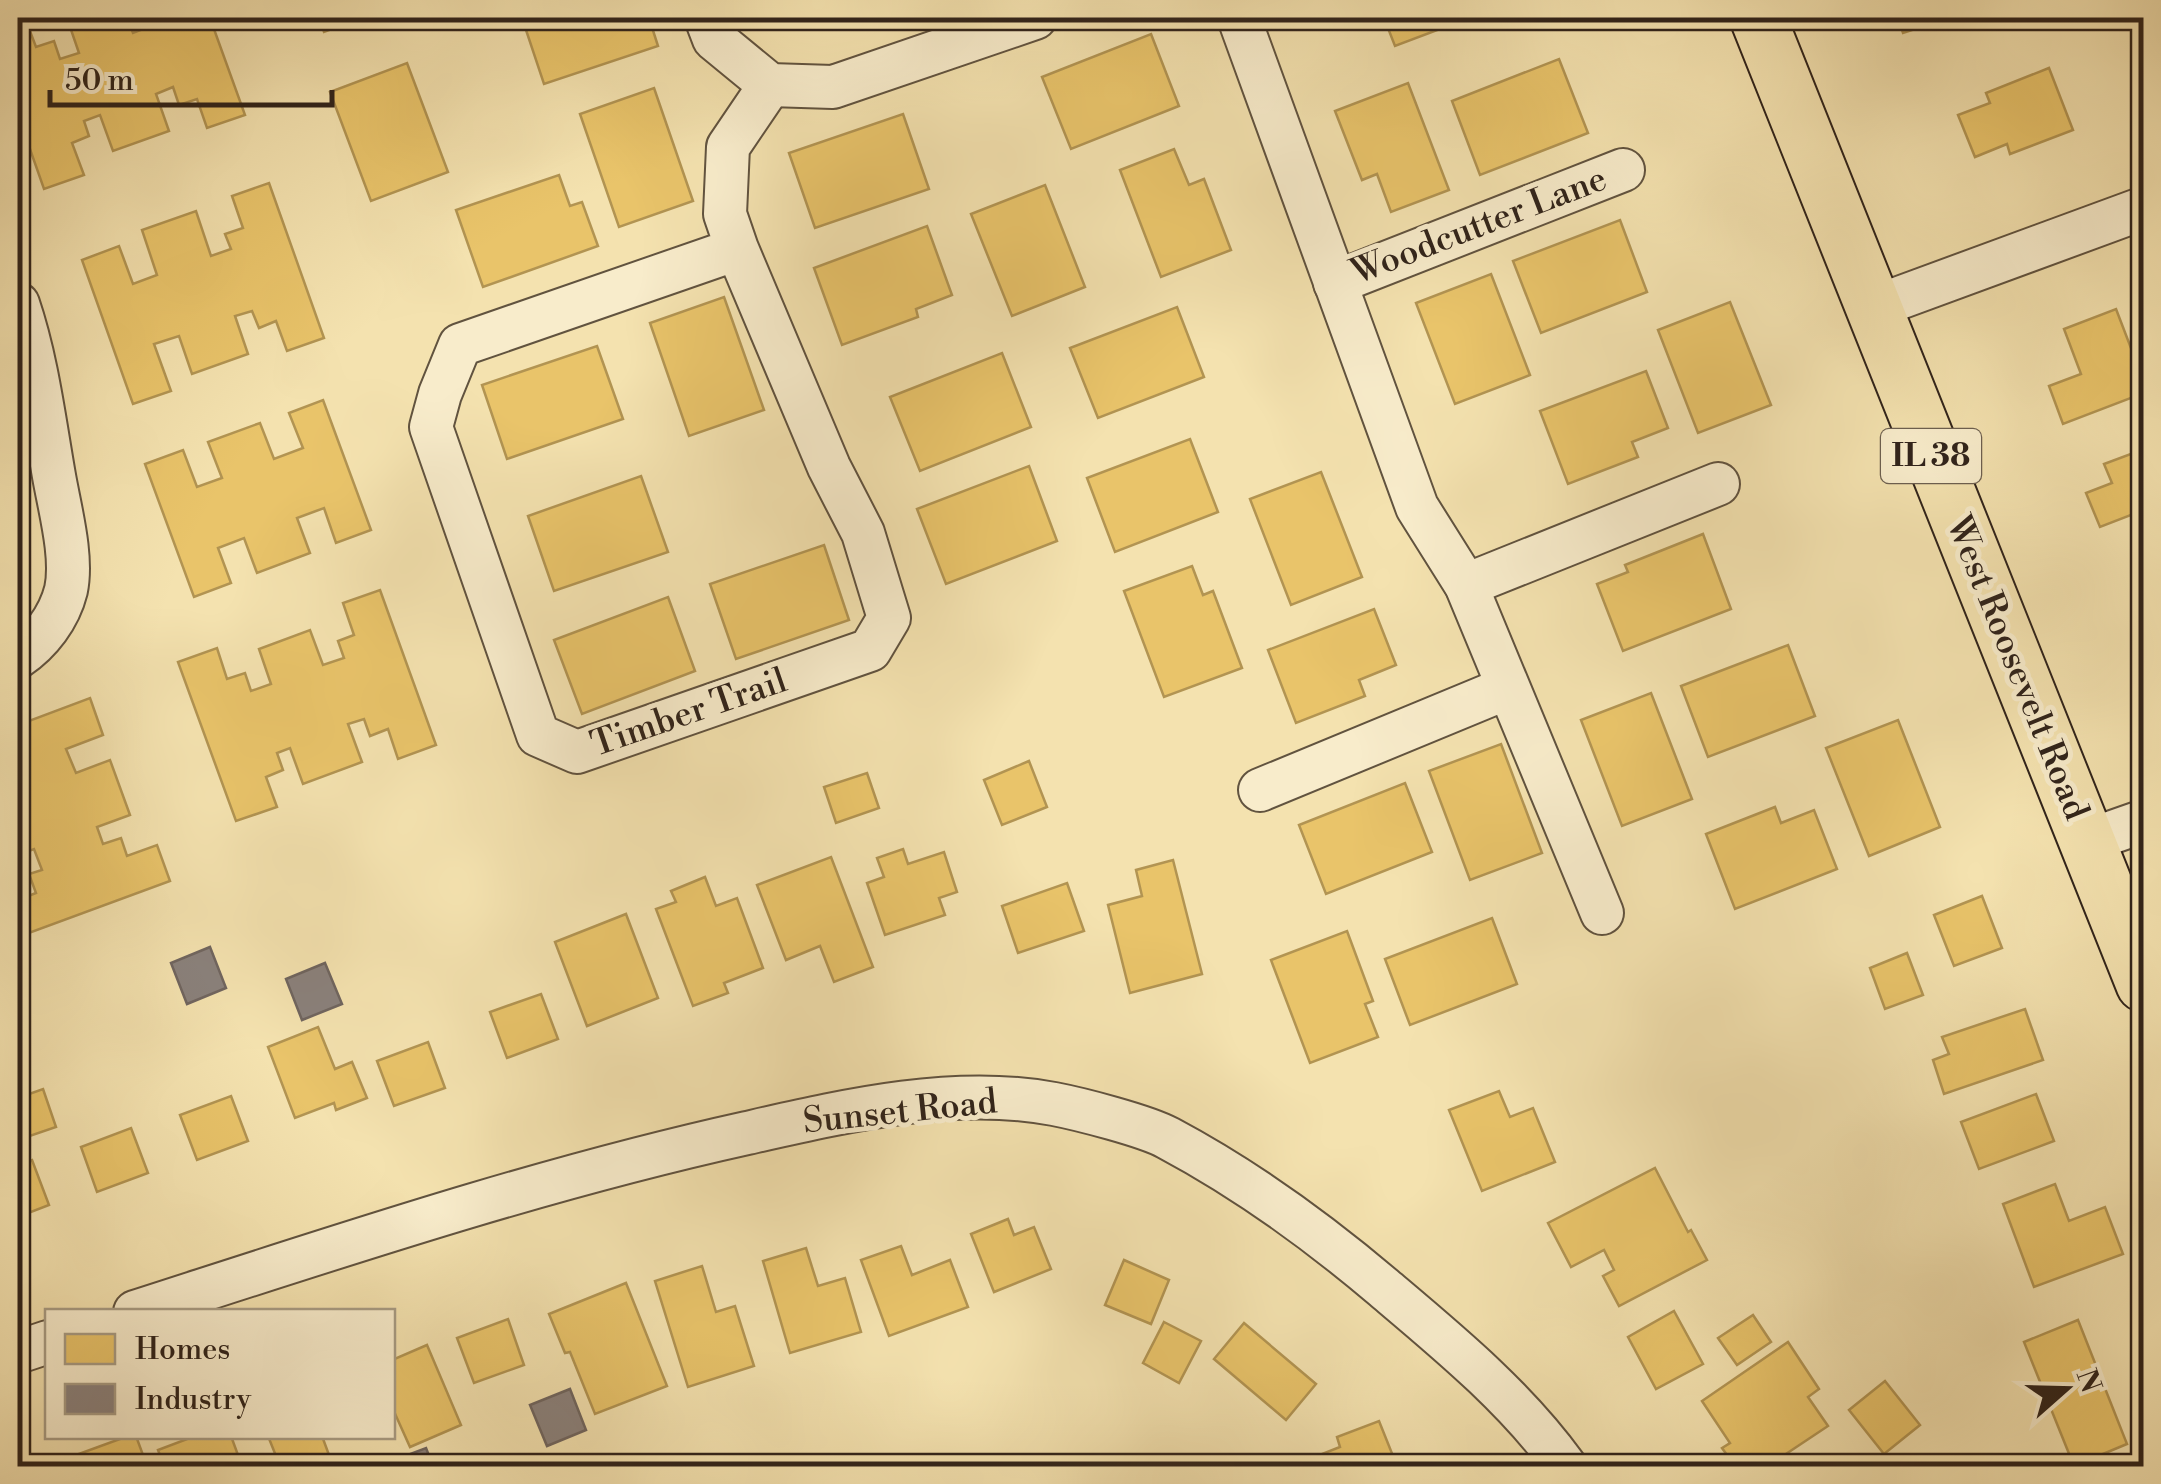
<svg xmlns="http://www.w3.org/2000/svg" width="2161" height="1484" viewBox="0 0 2161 1484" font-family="'Libre Bodoni',serif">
<rect width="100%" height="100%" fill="#f4e2af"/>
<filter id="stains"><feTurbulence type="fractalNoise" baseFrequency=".002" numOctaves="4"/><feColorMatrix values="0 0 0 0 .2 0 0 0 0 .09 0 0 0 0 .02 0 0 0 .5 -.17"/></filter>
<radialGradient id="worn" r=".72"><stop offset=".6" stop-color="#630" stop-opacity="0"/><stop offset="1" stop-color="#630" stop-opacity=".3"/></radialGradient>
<g fill="#e9c46a" stroke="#b29452" stroke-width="2.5">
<polygon points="25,18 36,47 54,41 60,59 79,53 67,18 127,18 133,33 151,26 148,18 210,18 245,115 207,128 197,99 179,105 173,87 156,94 169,131 113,151 100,115 84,121 89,136 72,143 84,175 44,189 18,115 18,21"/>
<polygon points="319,18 362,18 324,32"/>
<polygon points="522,18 649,18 658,46 544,84"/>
<polygon points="1384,18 1469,18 1395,46"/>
<polygon points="1534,18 1558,18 1537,26"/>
<polygon points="1898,18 1949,18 1903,33"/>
<polygon points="1151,34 1179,106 1071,149 1042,77"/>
<polygon points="1559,59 1588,133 1480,175 1452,101"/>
<polygon points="407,63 448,172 371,201 330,92"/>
<polygon points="2049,68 2073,130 2010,154 2007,144 1975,157 1958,115 1990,103 1986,93"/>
<polygon points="1408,83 1449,190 1391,212 1377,174 1362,180 1335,111"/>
<polygon points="654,88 693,201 619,227 580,114"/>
<polygon points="903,114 929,189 815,228 789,153"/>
<polygon points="1174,149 1189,185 1204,179 1231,250 1161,277 1120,170"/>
<polygon points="559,175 570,206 582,202 598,246 483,287 456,210"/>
<polygon points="269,183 324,338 287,351 276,321 259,328 252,311 235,316 248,354 192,374 179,336 154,344 171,391 133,404 82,260 119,246 133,284 157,275 142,230 196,211 211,256 231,249 225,234 243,228 232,196"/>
<polygon points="1045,185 1085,287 1012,316 971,214"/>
<polygon points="1620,220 1647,292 1541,333 1513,261"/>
<polygon points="927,226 952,295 916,309 918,317 842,345 814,268"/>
<polygon points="1491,274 1530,375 1455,404 1416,303"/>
<polygon points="724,297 764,410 689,436 650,323"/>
<polygon points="1730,302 1771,405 1698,433 1658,330"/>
<polygon points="1177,307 1204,377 1098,418 1070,348"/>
<polygon points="2116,309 2144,382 2144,393 2063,424 2049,386 2081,374 2064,329"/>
<polygon points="597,346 623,419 507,459 482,385"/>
<polygon points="1002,353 1031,427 920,471 890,397"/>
<polygon points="1646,371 1668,428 1632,442 1638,457 1568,484 1540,411"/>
<polygon points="323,400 371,530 336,543 324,508 297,518 310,553 257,573 244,538 218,548 231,583 194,597 145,464 183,450 197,487 222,478 208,442 260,423 274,459 303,448 289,413"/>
<polygon points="1190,439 1218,512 1115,552 1087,478"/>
<polygon points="2144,449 2144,510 2100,527 2086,493 2112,483 2104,464"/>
<polygon points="1029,466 1057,541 946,584 917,509"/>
<polygon points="1321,472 1362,577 1291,605 1250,499"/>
<polygon points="641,476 668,552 554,591 528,516"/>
<polygon points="1703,534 1731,609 1623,651 1597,584 1628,572 1625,565"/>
<polygon points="824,545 849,620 736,659 710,584"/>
<polygon points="2144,555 2144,595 2132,559"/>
<polygon points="1192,566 1203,595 1213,591 1242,668 1164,697 1124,591"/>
<polygon points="380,590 436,745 398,759 388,729 370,736 364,719 348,724 362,762 303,784 290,748 277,753 283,770 266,777 277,807 236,821 178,662 217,648 227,679 245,673 251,691 271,684 259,649 310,630 323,665 344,658 338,641 354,635 343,603"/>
<polygon points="668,597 695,671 582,714 554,640"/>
<polygon points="1374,609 1396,665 1359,680 1365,696 1296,723 1268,650"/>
<polygon points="1788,645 1815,716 1708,757 1681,686"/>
<polygon points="1651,693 1692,799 1622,826 1581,720"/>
<polygon points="90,698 103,735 66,749 76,773 110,760 130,815 97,827 103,844 121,838 127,856 157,845 170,881 18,937 18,900 36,893 29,874 42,870 34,849 18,855 18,725"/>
<polygon points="1898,720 1940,827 1869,856 1826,748"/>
<polygon points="1501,744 1542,853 1470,880 1429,771"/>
<polygon points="1029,761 1047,807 1002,825 984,780"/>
<polygon points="867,773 879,808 836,823 824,787"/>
<polygon points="1405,783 1432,852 1326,894 1299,825"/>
<polygon points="1775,807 1781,823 1814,810 1837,869 1735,909 1706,834"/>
<polygon points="903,849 908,864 944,852 957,892 939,898 945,915 885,935 867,883 884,877 877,858"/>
<polygon points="831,857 873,967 834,982 820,946 786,960 757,885"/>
<polygon points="1173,860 1202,974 1130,993 1108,905 1142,896 1136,870"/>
<polygon points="705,877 716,906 737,898 763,968 724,983 728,993 693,1006 656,909 676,902 671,891"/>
<polygon points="1067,883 1084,931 1018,953 1002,906"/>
<polygon points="1982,896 2002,948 1954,966 1934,915"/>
<polygon points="626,914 658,998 587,1026 555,942"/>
<polygon points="1492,918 1517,984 1410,1025 1385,959"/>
<polygon points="1347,931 1373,1001 1365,1004 1378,1037 1310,1063 1271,960"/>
<polygon points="1907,953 1923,995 1885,1009 1870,968"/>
<polygon points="541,994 558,1039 507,1058 490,1012"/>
<polygon points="2025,1009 2043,1060 1944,1094 1933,1060 1949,1054 1942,1037"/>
<polygon points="318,1027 335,1069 352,1062 367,1098 336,1110 334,1103 295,1118 268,1047"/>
<polygon points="428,1042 445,1088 394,1106 377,1061"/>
<polygon points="43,1089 56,1127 21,1139 18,1129 18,1098"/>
<polygon points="1499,1091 1510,1117 1533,1108 1555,1162 1482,1191 1449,1110"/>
<polygon points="2036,1094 2054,1141 1979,1169 1961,1122"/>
<polygon points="231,1096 248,1141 197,1160 180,1115"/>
<polygon points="131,1128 148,1173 97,1192 81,1147"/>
<polygon points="32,1160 49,1205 18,1217 18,1165"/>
<polygon points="1655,1168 1688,1232 1691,1230 1707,1260 1619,1306 1603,1276 1614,1270 1604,1250 1571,1267 1548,1223"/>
<polygon points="2055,1184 2069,1221 2105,1207 2123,1254 2034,1287 2003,1204"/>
<polygon points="1008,1219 1014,1235 1034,1227 1051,1269 994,1292 971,1234"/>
<polygon points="901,1246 912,1275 950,1260 968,1307 889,1336 861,1260"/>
<polygon points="806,1248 818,1286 845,1278 861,1332 790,1353 763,1261"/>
<polygon points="1124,1260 1169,1280 1151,1324 1105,1305"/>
<polygon points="702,1266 716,1312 735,1306 754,1366 688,1387 655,1281"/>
<polygon points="626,1283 667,1386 595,1414 570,1352 565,1353 549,1314"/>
<polygon points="1674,1311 1703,1364 1656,1389 1628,1337"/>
<polygon points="1753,1315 1771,1342 1737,1365 1718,1338"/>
<polygon points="508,1319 524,1365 474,1383 457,1338"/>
<polygon points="2078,1320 2127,1444 2074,1466 2024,1342"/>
<polygon points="1164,1322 1201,1341 1179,1383 1143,1363"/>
<polygon points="1244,1323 1316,1384 1286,1420 1214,1359"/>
<polygon points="1788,1342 1819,1389 1808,1397 1828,1426 1768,1466 1735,1466 1722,1448 1730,1443 1702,1401"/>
<polygon points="427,1345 461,1425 410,1447 392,1407 392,1360"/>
<polygon points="1885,1381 1920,1425 1884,1454 1849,1410"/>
<polygon points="1379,1421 1397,1466 1301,1466 1299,1463 1340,1447 1337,1437"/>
<polygon points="128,1436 136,1436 147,1466 46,1466"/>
<polygon points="195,1436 231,1436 242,1466 164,1466 158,1450"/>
<polygon points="268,1436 322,1436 329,1455 298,1466 280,1466"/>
</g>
<g fill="#8a817c" stroke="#6f655f" stroke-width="2.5">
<polygon points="210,947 226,988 187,1004 171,963"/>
<polygon points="325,963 342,1004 302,1020 286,979"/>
<polygon points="570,1389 586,1430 547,1446 530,1405"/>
<polygon points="426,1448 433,1466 382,1466 381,1465"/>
</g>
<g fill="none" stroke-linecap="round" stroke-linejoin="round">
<g stroke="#61533f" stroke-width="46">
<g id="minor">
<polyline points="706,18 714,39 770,85 833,87 1035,18"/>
<polyline points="1239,18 1417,507 1466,585 1602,913"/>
<polyline points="737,249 829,467 863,533 889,618 870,650 577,752 538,735 431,427 440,394 460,345 737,249 725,214 728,147 770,85"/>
<polyline points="1335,283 1623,170"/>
<path d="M18,304C37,360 44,419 54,476C60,510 73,557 66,590C59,618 40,642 18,657"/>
<polyline points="1872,308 2144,208"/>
<polyline points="1466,585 1718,484"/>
<polyline points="1260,790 1507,688"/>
<polyline points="2087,841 2144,821"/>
<path d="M135,1312C337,1247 539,1179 747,1133C844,1111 954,1085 1054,1104C1080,1109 1146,1126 1168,1138C1245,1179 1318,1232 1384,1288C1448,1342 1516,1398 1565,1466"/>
<polyline points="18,1352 48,1342"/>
</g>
</g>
<g stroke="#30231a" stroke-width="59">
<polyline id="primary" points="1758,18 2144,984"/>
</g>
<use href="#minor" stroke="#f8eccb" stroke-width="42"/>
<use href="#primary" stroke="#f4e2af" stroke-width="55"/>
</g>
<g text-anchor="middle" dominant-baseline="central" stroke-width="10" stroke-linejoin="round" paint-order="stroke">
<rect fill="#f8eccb" stroke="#6c5f4f" stroke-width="2.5" x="1881" y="429" width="100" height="54" rx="8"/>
<g font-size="32" font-weight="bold" fill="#30231a">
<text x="1931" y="456">IL 38</text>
</g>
<g font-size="35" fill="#30231a" stroke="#f8eccb">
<text transform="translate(1479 226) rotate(-21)">Woodcutter Lane</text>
<text transform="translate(2017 668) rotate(68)">West Roosevelt Road</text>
<text transform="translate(689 713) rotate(-19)">Timber Trail</text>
<text transform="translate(900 1112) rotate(-6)">Sunset Road</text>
</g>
</g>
<rect width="2161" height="1484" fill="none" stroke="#f4e2af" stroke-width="60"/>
<rect x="20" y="20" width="2121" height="1444" fill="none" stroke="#30231a" stroke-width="5"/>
<rect x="30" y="30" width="2101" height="1424" fill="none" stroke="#30231a" stroke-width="2.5"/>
<rect x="45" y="1309" width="350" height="130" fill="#f8eccb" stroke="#a89c84" stroke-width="2.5"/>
<rect x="65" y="1334" width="50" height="30" fill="#e9c46a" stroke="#a89c84" stroke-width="2.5"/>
<text x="135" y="1359" font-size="30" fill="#30231a">Homes</text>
<rect x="65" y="1384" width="50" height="30" fill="#8a817c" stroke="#a89c84" stroke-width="2.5"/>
<text x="135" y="1409" font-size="30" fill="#30231a">Industry</text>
<g transform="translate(2066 1389) rotate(70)" stroke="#f8eccb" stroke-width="8" paint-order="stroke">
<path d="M0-8L18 38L0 25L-18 38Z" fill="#30231a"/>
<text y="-15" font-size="28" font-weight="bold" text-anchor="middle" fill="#30231a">N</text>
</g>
<path d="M50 90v15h282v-15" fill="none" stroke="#30231a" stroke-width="5"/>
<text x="65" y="90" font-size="30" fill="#30231a" stroke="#f8eccb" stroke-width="8" paint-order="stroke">50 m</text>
<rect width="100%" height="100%" filter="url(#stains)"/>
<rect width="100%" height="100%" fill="url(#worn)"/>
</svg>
